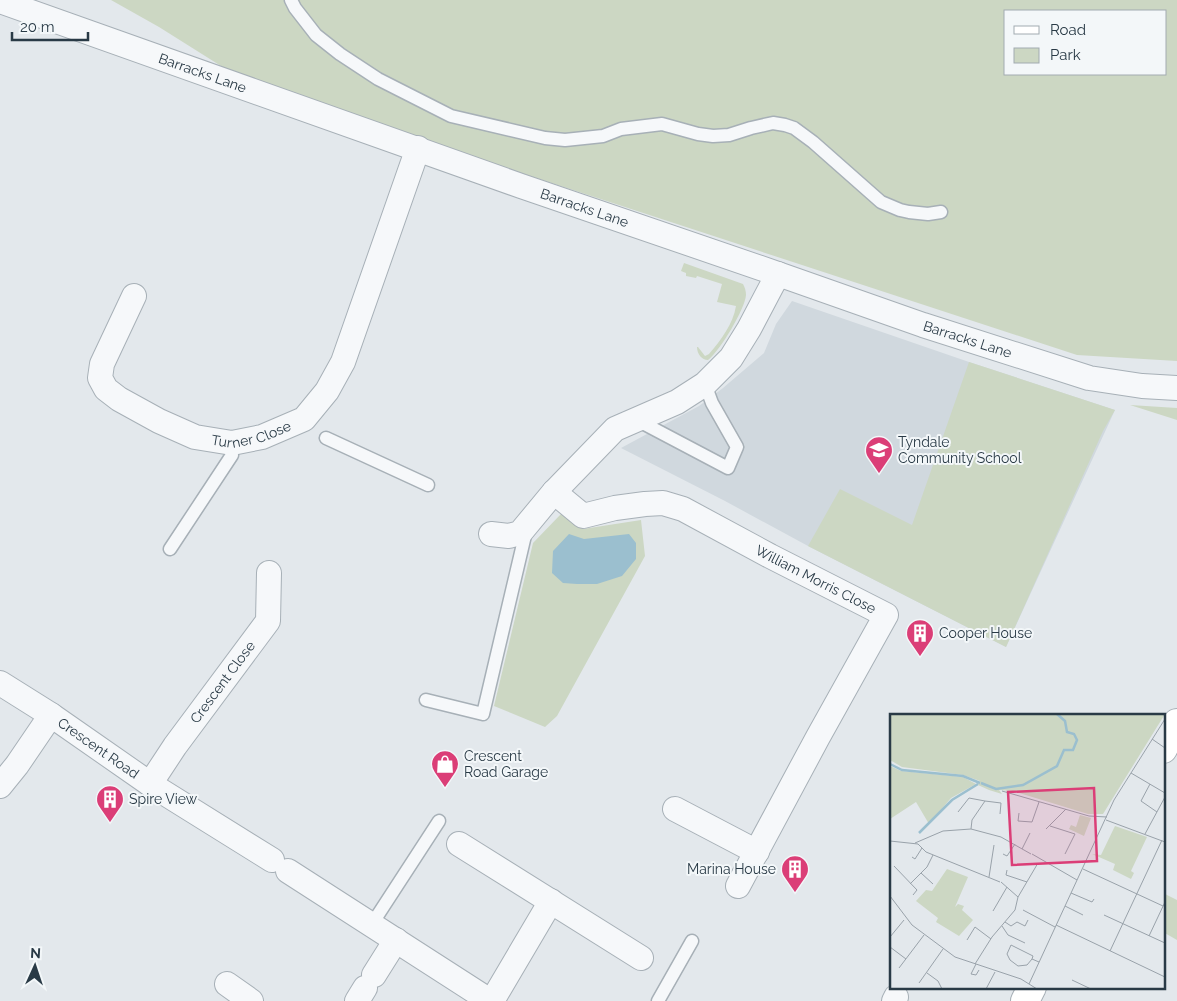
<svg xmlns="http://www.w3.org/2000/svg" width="1177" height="1001" viewBox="0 0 1177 1001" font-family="Raleway,sans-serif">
<rect width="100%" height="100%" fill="#e3e8ec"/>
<polygon fill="#d0d8de" points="792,301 969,362 1115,410 1006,647 808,546 725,501 621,448 699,406 723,388 764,353 776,324"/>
<g fill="#ccd7c3" fill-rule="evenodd">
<path d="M111,0H1177V361L1077,355L417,139L240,77L221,66L159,27ZM1006,11H1166V74H1006Z"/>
<path d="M684,263L743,284C745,288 746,291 746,295C745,309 720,351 708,360C702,360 697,354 697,347H698L705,356L709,354C721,340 733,324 736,306L717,302L722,284L697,276L696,278L686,276V273L681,271Z"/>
<polygon points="969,362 1115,410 1103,431 1006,647 808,546 840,489 912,525"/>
<polygon points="1130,405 1177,408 1177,420"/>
<polygon points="561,514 583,529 641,520 645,556 557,716 545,727 494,706 533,543"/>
<polygon points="1163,893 1177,900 1177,940 1163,932"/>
</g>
<polygon fill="#9bbfcf" points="569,534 584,539 629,534 636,543 636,559 622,576 597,584 577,584 563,583 552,573 553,551"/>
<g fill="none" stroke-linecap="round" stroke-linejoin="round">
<g stroke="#a7b0b7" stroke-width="15">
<g id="lane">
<polyline points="291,0 295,8 316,35 340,54 378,79 451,116 545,138 565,140 603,136 621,129 662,124 698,134 713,136 729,135 751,128 773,123 785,125 794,128 813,142 881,202 900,210 909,212 928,214 941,212"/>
<polyline points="637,420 728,468 737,447 712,403 705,384"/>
<polyline points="326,438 428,485"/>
<polyline points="170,549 232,455"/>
<polyline points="426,700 483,714 527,527"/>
<polyline points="372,924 439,821"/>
<polyline points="658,1001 692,941"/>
</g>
</g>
<g stroke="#a7b0b7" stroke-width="26">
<g id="street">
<path id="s1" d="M0,1L521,186L778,274L923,325L1089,378L1142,386L1177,388"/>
<path id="s2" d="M134,296L102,364L100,378L106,389L119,399L159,421L195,437L232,443L262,437L304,419L327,391L343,362L418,148"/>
<path id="s3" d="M554,492L583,516L615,508L645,504L663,503L683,509L770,556L886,615L818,737L738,886"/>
<polyline points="491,534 509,536 520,533 554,492 615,429 677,402 705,384 731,358 749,329 778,274"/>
<path id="s4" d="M0,683L51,715L150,784L272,860"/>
<path id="s5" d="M150,784L175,746L268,621L269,573"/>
<polyline points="0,786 17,765 51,715"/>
<polyline points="675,809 757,852"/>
<polyline points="459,844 641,958"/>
<polyline points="288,871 490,1001"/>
<polyline points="374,975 396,940"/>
<polyline points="227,984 251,1001"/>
<polyline points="357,1001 365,988"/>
<polyline points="492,1001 551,901"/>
<polyline points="894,1001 896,997"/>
</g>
</g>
<g stroke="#a7b0b7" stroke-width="30">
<g id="secondary">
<polyline points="1163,749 1177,723"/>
<polyline points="1025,1001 1032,987"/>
</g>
</g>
<use href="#lane" stroke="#f6f8fa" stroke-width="12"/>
<use href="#street" stroke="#f6f8fa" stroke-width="24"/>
<use href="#secondary" stroke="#fff" stroke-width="28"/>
</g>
<defs>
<g id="school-pin" transform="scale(1.4375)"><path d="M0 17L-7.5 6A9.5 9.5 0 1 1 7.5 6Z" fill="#db3e77" stroke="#f3f7f9"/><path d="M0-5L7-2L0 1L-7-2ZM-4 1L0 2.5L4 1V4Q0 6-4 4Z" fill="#fff"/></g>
<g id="building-pin" transform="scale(1.4375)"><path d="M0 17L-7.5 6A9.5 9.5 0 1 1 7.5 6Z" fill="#db3e77" stroke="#f3f7f9"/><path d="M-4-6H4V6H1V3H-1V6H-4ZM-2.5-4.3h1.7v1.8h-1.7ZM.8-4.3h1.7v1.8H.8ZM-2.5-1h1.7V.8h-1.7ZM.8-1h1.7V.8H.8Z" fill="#fff"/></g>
<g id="shop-pin" transform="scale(1.4375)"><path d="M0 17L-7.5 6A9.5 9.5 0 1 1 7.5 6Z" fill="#db3e77" stroke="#f3f7f9"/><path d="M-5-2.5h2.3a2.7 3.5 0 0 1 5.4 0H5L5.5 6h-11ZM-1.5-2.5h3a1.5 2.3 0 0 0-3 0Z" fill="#fff"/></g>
</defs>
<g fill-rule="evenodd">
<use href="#school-pin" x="879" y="450"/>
<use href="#building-pin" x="920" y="633"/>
<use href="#shop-pin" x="445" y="764"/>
<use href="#building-pin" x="110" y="799"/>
<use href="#building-pin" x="795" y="869"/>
</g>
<g text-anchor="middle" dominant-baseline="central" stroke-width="4" stroke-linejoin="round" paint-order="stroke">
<g font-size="14" fill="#293a46" stroke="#f3f7f9">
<text stroke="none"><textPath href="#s1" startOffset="215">Barracks Lane</textPath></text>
<text stroke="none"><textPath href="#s1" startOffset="620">Barracks Lane</textPath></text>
<text stroke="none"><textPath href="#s1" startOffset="1025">Barracks Lane</textPath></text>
<text stroke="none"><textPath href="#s2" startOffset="261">Turner Close</textPath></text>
<text stroke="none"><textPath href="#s3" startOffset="290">William Morris Close</textPath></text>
<text stroke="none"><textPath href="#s5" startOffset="125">Crescent Close</textPath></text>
<text stroke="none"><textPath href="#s4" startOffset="118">Crescent Road</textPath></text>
</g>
<g font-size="14" fill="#293a46" stroke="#f3f7f9" text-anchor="start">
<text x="898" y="442">Tyndale<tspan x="898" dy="16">Community School</tspan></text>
<text x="939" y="633">Cooper House</text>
<text x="464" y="756">Crescent<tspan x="464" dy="16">Road Garage</tspan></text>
<text x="129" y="799">Spire View</text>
<text x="776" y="869" text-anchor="end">Marina House</text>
</g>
</g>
<g transform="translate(890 714)">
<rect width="275" height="275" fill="#e3e8ec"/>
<path d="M0,0H275L213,100H198L123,77L109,76L112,80L99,76L88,71L90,67L73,61L12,53L0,46ZM0,52L11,57L73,63L86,70L61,84L39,110L26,88L0,105ZM190,101L201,104L194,122L179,115L181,111L186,113ZM225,112L257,123L241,157L244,159L241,165L223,156L225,150L202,140L211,141ZM57,155L78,163L65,193L68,190L74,192L72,196L83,206L69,222L46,208L48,204L26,187L36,176L42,177Z" fill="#ccd7c3"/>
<path fill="none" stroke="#9bbfcf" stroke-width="2.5" d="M0,50L12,56L73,62L90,69M91,69L106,75L133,71L167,52L174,36H183L187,26L184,20L177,18L175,7L167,0M29,119L62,86L88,70"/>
<path fill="none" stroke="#99a2aa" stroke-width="1" d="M262,25L275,34M241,59L275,79M260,70L251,87L267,98M112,77L199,102L217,103M68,98L79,84L95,87M129,99L128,107L142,108L149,88M216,106L275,128M160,112L185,120L175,140M81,115L82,106L95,87L111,89L110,100M156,115L176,95M255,120L275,83M0,127L28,130L36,138L110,168M25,129L53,117L81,115L111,123L141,140M132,135L140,119M113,140L117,142L125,130M142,140L187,166M22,143L25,145L32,134M4,152L27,176L23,181M193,155L273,192M117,156L116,161L137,168M31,159L43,170M99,163L104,131M111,168L128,183M20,170L37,153L43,141M181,179L202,188L204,185M0,182L22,211L65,243L131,265L147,275M175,192L193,201M133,196L165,213M103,197L117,173M214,201L275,229M115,208L121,212L127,208L135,212L138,206M166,211L275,263M112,212L118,221L135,229M85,213L101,225M259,222L275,188M0,223L14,206M77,226L85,213M0,233L16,245M220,237L272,126M142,245L137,251L128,252L120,246L117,240L121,231L143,242L142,245L149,248M85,250L102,223L125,196L128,183L148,149M86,250L81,260L86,261L89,256M9,254L34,221M37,259L48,267L52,275M182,266L201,275M29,269L53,235M139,270L224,86L275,5M96,275L105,258"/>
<path fill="#db3e77" fill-opacity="0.15" stroke="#db3e77" stroke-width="2.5" d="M204,74L207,147L122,151L118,78Z"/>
<rect width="275" height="275" fill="none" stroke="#293a46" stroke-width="2.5"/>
</g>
<rect x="1004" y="10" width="162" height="65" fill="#f3f7f9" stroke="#a2abb1"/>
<rect x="1014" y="26" width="25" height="8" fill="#ffffff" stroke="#a2abb1"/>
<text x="1050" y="35" font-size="15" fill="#293a46">Road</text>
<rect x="1014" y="48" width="25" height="15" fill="#ccd7c3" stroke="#a2abb1"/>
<text x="1050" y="60" font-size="15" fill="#293a46">Park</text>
<g transform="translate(35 966) rotate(3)" stroke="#f3f7f9" stroke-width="4" paint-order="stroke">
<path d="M0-4L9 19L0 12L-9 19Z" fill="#293a46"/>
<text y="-8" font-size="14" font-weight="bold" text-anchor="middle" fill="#293a46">N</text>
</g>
<path d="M12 32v8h76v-8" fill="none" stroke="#293a46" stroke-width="2.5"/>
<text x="20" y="32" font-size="15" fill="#293a46" stroke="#f3f7f9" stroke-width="4" paint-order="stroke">20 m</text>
</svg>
